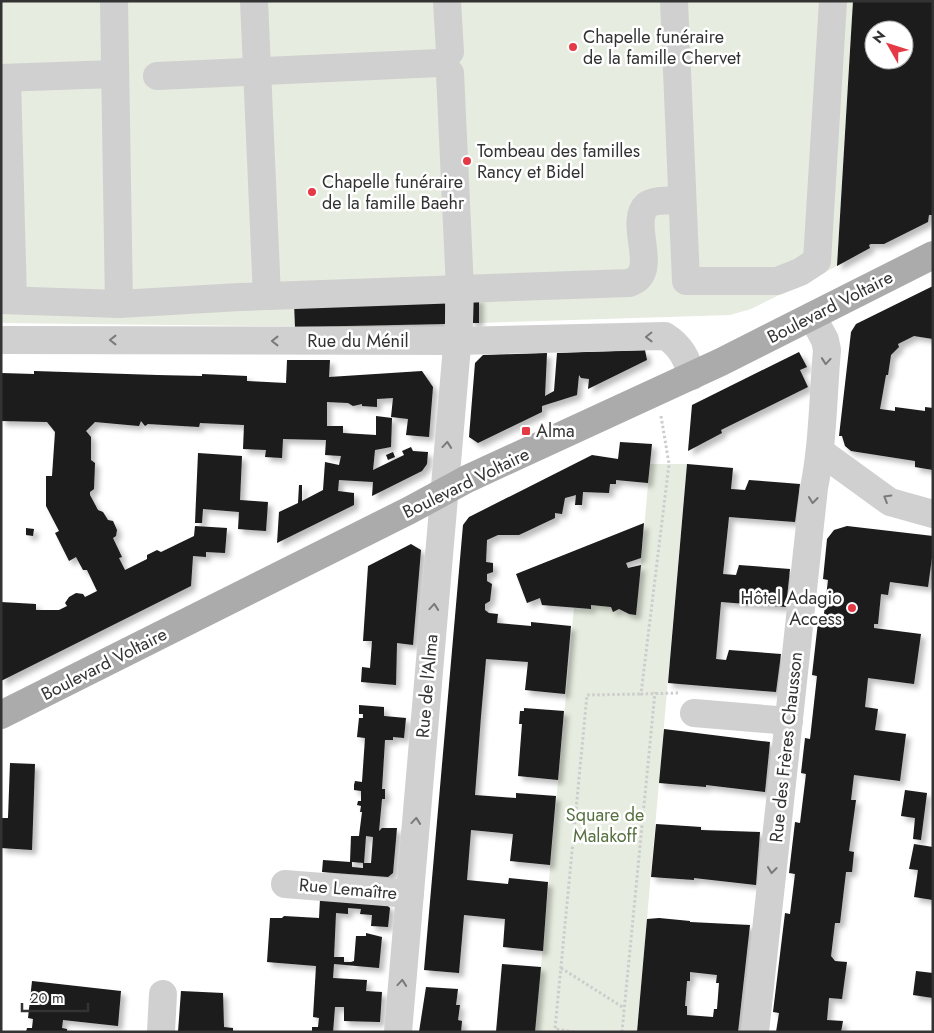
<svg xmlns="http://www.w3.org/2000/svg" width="934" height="1033" viewBox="0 0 934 1033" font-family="Jost,sans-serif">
<defs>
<filter id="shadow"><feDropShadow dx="4.5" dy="4.5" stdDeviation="2.5" flood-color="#0004"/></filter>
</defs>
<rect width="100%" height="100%" fill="#fff"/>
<g fill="#e6ecdf">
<polygon points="1,1 853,1 837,266 751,309 730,315 346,327 1,323"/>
<polygon points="650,464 687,464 637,1032 535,1032 574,608 590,609 591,605 611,607 613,612 619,609 629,614 636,614"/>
</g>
<g fill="#1a1a1a" fill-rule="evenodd" filter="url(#shadow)">
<path d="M853,1H933V215H929L928,222L884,244H871L869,245L870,248L837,266ZM874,30H904V60H874Z"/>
<polygon points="933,286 933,339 914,336 898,344 899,347 891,355 888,375 886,375 880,409 895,411 895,407 925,411 925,407 933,408 933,470 915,467 915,461 851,451 845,446 842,436 839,436 851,332 856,324"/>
<polygon points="445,297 445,324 295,327 294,302"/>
<polygon points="469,298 479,298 479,323 470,323"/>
<polygon points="645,350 647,360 588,389 589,379 581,378 579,375 577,395 542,406 542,412 478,443 469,437 475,363 483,355 547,353 545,396 554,391 557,353"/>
<polygon points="799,352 807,367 800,370 808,387 721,430 722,433 688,451 692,405"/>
<polygon points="287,360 330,360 329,377 422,371 433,387 429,437 406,435 408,419 391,417 393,398 377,399 377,407 362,406 362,404 353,406 348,403 327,402 327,426 343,426 343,433 376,435 376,416 392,418 391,447 375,450 373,470 404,455 402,451 411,447 413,451 428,452 427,464 422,471 372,496 373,482 339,480 338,491 354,493 354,505 277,543 279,512 298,503 299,485 302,485 302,501 323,490 325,462 339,465 341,456 325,455 326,440 283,439 282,458 265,457 266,450 243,449 244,425 200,423 199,427 148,424 145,426 141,421 139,426 95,422 86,431 91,437 91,460 95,463 94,489 90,492 90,495 98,510 103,512 108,520 113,521 117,530 116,536 113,538 122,557 119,558 125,570 147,559 147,555 157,550 161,552 194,536 195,526 227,528 225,553 206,552 206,557 193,556 191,586 1,681 1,602 36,604 36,610 59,610 67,606 65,603 69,597 76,593 83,594 85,597 97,591 87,570 83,570 76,557 69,561 55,533 59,531 46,506 46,476 52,476 55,432 47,422 1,421 1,373 34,374 34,371 157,375 202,376 202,374 247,376 247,381 286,383"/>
<polygon points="620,442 652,444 648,483 616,480 616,484 610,484 609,493 583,492 582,505 575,505 576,495 565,498 562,514 555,513 555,518 519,535 498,535 487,540 486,562 493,563 493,572 487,574 487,581 492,584 490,601 485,604 485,610 489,613 498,614 497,623 531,626 531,622 571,626 565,694 525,690 528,662 486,659 481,716 475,795 516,798 516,793 556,796 550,865 510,861 513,834 471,830 467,880 508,884 509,878 548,882 543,951 503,947 505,919 464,915 459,973 424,970 463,525 469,517 592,455 618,459"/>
<polygon points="393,452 395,457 388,460 386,455"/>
<polygon points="198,453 242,456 240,500 268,502 266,531 238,529 239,512 203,509 202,523 195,523"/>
<polygon points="687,464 733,468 731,489 745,490 749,480 800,484 795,522 729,517 723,574 736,575 739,565 790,569 786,607 721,602 716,659 726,660 729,650 781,654 776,692 668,683"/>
<polygon points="644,523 641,558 626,563 628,568 641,565 636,615 629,614 619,609 613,612 611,607 591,605 591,609 542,605 540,598 527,603 516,574"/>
<polygon points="847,526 933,536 933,550 928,587 890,582 888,595 881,594 878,624 874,624 874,628 921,634 914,684 868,678 865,707 878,709 875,730 906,734 900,781 854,775 851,800 856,800 849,851 854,852 852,872 846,872 840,923 835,923 831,956 835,961 847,962 842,999 829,998 827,1020 843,1021 841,1032 776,1032 779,1013 773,1012 785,913 790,914 795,874 789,873 795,822 800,823 806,774 801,773 805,738 810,739 817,676 812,675 818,622 823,622 828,580 823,579 827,539 834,530"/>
<polygon points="26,528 34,529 33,536 26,535"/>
<polygon points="411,544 421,550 413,645 397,643 396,685 361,682 362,667 370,668 372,641 363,641 368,566"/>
<path d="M359,705L384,707V716L406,718L404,738L393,737V740H385L382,789H385V799H382L379,831L382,828H397L393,873L388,877L322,872L323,860L350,862L351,836H359L362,812H360L361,806L357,805L358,801H361V791L354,790V785L355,781L362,782L365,738L357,737L359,718H363V714H359ZM366,836L373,837L371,863H363V868L352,867V862L364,863Z"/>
<polygon points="524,708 564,711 558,780 518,776 522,724 519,724 520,711 524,711"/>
<polygon points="664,729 770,742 765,792 706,785 706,787 659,783"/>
<polygon points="10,763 35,764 32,850 1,848 1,818 8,818"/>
<polygon points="905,790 927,793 921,840 913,839 915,818 901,816"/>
<polygon points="656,824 701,827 701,830 760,832 756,885 694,878 694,880 651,877"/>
<polygon points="914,844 933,847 933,900 914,897 918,870 909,869"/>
<polygon points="320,899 385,903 390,908 388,927 371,926 372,915 360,914 361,909 348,908 348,914 336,913 334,957 344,957 344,962 351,962 354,961 356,936 366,936 366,933 382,937 379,968 334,964 333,978 367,980 366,991 382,992 380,1022 344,1021 344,1007 335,1007 333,1032 312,1032 312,1027 318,1027 319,1018 313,1017 316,966 267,962 270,918 282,918 284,916 319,918"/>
<path d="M659,918L690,921V922L750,925L738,1032H637L647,919ZM690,972L717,975L716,983H719L717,1009H714L713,1017L687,1015V1006H685L687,981H690Z"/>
<polygon points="502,964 541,967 535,1032 496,1032"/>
<polygon points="916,971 933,973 933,998 913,995"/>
<polygon points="32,981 121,991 118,1026 63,1020 62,1028 67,1029 67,1032 26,1032 27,1028 32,1028 33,1019 28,1018"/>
<polygon points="426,987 458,989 456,1005 460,1005 458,1020 462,1021 461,1032 419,1032"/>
<polygon points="181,991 223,993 224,1027 233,1028 233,1032 178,1032"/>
</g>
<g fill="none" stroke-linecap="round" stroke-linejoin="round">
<g stroke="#cdcdcd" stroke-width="3" stroke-dasharray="2.5 2.5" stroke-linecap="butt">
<polyline points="661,416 669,464 641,694 678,693"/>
<polyline points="561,968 624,1008"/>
<polyline points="574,1032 555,1029 587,695 641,694"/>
<polyline points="622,1032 655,692"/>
</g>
<g stroke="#d0d0d0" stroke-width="28">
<polyline points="114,1 119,304"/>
<polyline points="254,1 267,296"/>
<polyline points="447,1 450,52"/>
<polyline points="674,1 686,281 777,281 800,272 817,261 833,1"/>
<polyline points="157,76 439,63"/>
<polyline points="1,78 114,74"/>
<polyline points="7,78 13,300"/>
<path d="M1,300L119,304L240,297L629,283C662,273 627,223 647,205C655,199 673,201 682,200"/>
<path d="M1,340L457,341L665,336C681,346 687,359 692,376"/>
<polyline points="821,452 890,502 933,514"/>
<polyline points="694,713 789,721"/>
<polyline points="285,884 410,894"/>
<polyline points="161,1032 163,994"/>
<polyline points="398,1032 459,323 460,289 450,73"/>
<path d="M755,1032L814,488C823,443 823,396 827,350L825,340L812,316"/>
</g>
<polyline stroke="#ababab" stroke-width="28" points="1,715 410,510 467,479 721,362 933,255"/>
</g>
<defs><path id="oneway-chevron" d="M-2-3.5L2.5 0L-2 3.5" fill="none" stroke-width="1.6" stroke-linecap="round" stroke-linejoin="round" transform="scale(1.25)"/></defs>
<g stroke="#7a7a7a">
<use href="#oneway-chevron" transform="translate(649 337) rotate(179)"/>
<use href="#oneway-chevron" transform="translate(113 340) rotate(-180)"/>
<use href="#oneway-chevron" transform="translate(275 341) rotate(-180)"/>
<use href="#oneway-chevron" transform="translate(826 361) rotate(95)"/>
<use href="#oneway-chevron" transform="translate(447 445) rotate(-85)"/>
<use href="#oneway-chevron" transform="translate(887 498) rotate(-149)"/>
<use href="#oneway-chevron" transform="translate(813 500) rotate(96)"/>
<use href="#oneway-chevron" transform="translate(434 607) rotate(-85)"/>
<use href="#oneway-chevron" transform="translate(416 821) rotate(-85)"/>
<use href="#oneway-chevron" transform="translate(772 870) rotate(96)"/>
<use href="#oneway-chevron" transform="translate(402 983) rotate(-85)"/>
</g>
<g fill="#e63946" stroke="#fff" stroke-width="2">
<circle cx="573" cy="47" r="5"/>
<circle cx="467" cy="161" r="5"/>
<circle cx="312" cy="192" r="5"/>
<rect x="521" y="426" width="10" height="10" rx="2.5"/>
<circle cx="852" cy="608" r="5"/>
</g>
<g text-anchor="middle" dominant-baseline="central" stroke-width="5" stroke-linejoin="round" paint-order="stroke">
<g font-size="18" fill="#333" stroke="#fff" text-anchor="start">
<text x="583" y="37">Chapelle funéraire<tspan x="583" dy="21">de la famille Chervet</tspan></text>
<text x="477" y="151">Tombeau des familles<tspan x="477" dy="21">Rancy et Bidel</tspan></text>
<text x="322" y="182">Chapelle funéraire<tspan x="322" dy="21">de la famille Baehr</tspan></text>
<text x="536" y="431">Alma</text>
<text x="842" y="598" text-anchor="end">Hôtel Adagio<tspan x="842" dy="21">Access</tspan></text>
</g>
<g font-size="18" fill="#333" stroke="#fff">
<text transform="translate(830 307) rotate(-27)">Boulevard Voltaire</text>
<text x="358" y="341">Rue du Ménil</text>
<text transform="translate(466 483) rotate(-26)">Boulevard Voltaire</text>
<text transform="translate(104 664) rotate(-27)">Boulevard Voltaire</text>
<text transform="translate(427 686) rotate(-85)">Rue de l'Alma</text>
<text transform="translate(786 747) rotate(-84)">Rue des Frères Chausson</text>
<text transform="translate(348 889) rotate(5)">Rue Lemaître</text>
</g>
<g font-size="18" fill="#56703f" stroke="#fff">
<text x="605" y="815">Square de<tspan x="605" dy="21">Malakoff</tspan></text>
</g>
</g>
<rect width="934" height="1033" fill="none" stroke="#333333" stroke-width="5"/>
<g transform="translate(889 45) rotate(309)"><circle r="24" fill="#ffffff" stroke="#adadad"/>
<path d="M0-4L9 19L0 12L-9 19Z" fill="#e63946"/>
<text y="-8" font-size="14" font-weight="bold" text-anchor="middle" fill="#333333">N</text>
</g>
<path d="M22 1003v8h66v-8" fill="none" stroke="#333333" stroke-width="2.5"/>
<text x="30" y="1003" font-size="15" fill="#333333" stroke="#ffffff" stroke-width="4" paint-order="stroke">20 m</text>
</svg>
